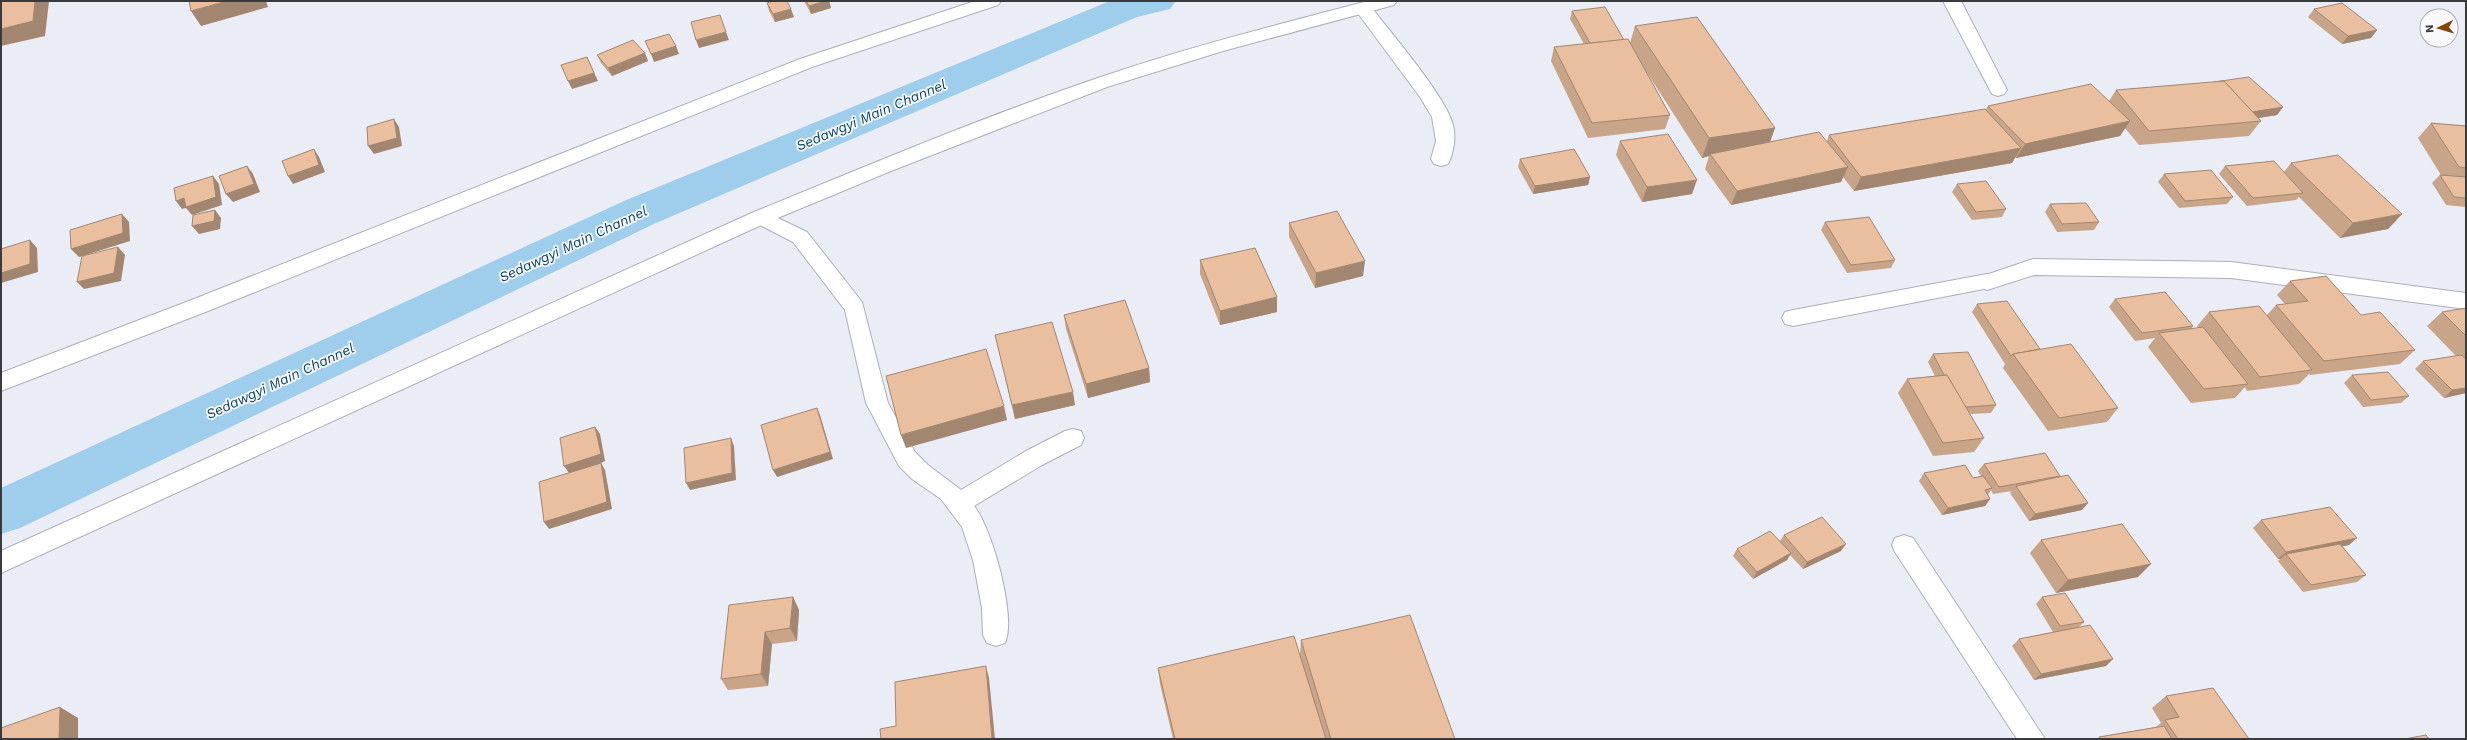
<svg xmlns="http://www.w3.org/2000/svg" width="2467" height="740" viewBox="0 0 2467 740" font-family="'Work Sans',sans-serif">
<rect width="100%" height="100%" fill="#eaecf6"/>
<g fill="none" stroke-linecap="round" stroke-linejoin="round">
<polygon fill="#9eceeb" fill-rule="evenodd" points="1110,1 1176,1 1170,9 1137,17 656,223 20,528 1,534 1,488 624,201"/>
<g stroke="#adafb9" stroke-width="2">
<g id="service">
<polygon points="1987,274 1994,277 1997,282 1994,287 1793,326 1785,324 1782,318 1785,312 1793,310"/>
<polygon points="1904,535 1913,538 2045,739 2017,739 1895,552 1892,545 1895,538"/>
</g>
</g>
<g stroke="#adafb9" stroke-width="2">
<g id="minor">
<polygon points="975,1 1001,1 998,5 812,67 208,311 1,391 1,373 194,299 800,59"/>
<polygon points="1943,1 1961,1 2007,90 2004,94 1998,96 1992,94"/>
<path d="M1363,3L1369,4C1389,31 1446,96 1453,125C1456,137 1454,153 1448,164L1441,166L1434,164L1431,159L1436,141L1432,117L1420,97L1354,8L1357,4Z"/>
<path d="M761,210L807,232L862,302L888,403L915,452L928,465L961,490L1026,451L1065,431L1073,429L1081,431L1084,438L1081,445L1042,465L974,506C992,528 1017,617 1005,643L996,646L987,643L983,635L982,608L973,560L962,527L941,499L912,479L899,466L866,403L845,310L793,242L754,222L751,217L754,212Z"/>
<polygon points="2033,259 2231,262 2466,293 2466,309 2231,278 2034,275 1987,290 1980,287 1977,282 1980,277"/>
</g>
</g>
<g stroke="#adafb9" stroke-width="2">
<path id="tertiary" d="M1368,1H1397L1394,5L1223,51L1107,87L891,171L768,222L1,573V551L754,212C866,166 980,118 1095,79C1184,48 1277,25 1368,1Z"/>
</g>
<use href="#service" fill="#fff" fill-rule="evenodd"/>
<use href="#minor" fill="#fff" fill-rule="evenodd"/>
<use href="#tertiary" fill="#fff" fill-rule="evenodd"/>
</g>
<g fill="#c8a489">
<polygon points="804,1 829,1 831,8 811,14"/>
<polygon points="767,3 794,17 775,22 769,11"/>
<polygon points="2314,9 2377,30 2371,38 2342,44 2308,17"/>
<polygon points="1572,11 1630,43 1635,26 1775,128 1770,142 1827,141 1829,135 1986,109 1988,106 2109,101 2116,90 2283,107 2277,115 2258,118 2261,121 2249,136 2139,145 2125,128 2120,136 2016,158 2015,157 2012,163 1854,191 1843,177 1841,182 1731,205 1705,169 1709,156 1702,158 1644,68 1670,115 1665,129 1588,138 1551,61 1554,47 1584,44 1570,19"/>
<polygon points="645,53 648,61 612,76 601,63 597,55"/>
<polygon points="2431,123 2466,126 2466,207 2446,205 2432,183 2440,175 2441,175 2418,138"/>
<polygon points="1620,141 1692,194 1642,202 1616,155"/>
<polygon points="1520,159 1590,177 1588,185 1533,194 1518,167"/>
<polygon points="2291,163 2402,214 2388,229 2340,238 2299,197 2296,200 2247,206 2219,174 2225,166 2284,172"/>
<polygon points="2164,174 2233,197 2227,204 2179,208 2158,182"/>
<polygon points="1957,184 2006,209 2002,217 1972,220 1952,192"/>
<polygon points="2050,204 2099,222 2094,230 2057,232 2045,212"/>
<polygon points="1825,222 1895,260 1891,268 1847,273 1821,230"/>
<polygon points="1289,223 1363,276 1315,288 1289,237"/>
<polygon points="1200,260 1277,297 1277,312 1220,325 1200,274"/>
<polygon points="2290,281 2361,315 2415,350 2400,364 2310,375 2309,374 2299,384 2247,391 2245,387 2235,398 2191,403 2148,347 2155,338 2135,341 2109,307 2115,299 2193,326 2191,329 2198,328 2197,326 2209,312 2267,315 2276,305 2285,304 2277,295"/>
<polygon points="1977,304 2040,349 2118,408 2107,422 2048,431 2003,368 2005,364 1972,312"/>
<polygon points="2466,308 2466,393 2444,398 2415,369 2423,361 2456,356 2427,326 2442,312"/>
<polygon points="1064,315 1149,368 1150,382 1088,398 1066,329"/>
<polygon points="995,335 1075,405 1015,419"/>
<polygon points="1933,354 1996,405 1991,413 1969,414 1984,438 1974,452 1933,456 1898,393 1907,379 1935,376 1928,362"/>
<polygon points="2352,375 2409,396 2401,403 2363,407 2344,383"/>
<polygon points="1984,464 2060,476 2059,477 2082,510 2029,521 2010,493 2012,491 1993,494 1991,490 1988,495 1990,499 1985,506 1942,515 1919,481 1924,473 1973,478 1981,476 1978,471"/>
<polygon points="2261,520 2349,545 2342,546 2366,575 2357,582 2303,592 2278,561 2280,559 2278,559 2253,528"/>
<polygon points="1784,535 1841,551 1803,569 1790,555 1787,560 1753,579 1733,556 1737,549 1780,541"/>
<polygon points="2041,540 2138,577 2056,593 2030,553"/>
<polygon points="793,597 799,610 797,641 772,644 768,686 728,690 721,679"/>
<polygon points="2042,597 2084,622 2079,627 2106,666 2034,680 2012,646 2019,639 2053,632 2036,604"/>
<polygon points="1301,640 1455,739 1173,739 1160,684 1158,668 1300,655"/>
<polygon points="2166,696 2249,739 2097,739 2099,737 2156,727 2161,723 2152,708"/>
</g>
<g fill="#a3866f">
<polygon points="35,1 49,1 45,36 1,46 1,29"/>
<polygon points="227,1 266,1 268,7 201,26 191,11"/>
<polygon points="826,1 829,1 831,8 811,14 809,6"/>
<polygon points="791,9 794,17 775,22 773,14"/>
<polygon points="2377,30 2371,38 2342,44 2348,36"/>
<polygon points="726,32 729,40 699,48 696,40"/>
<polygon points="676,46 679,54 654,62 651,54"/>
<polygon points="645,53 648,61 612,76 608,68"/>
<polygon points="587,57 598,81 572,89 568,81"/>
<polygon points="2283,107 2277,115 2240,121 2246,113"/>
<polygon points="394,119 399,127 402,146 374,154 368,146"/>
<polygon points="2130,121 2120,136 2016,158 2025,144"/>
<polygon points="1775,128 1768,147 1710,154 1709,156 1702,158 1709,138"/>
<polygon points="2021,148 2012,163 1854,191 1861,177"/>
<polygon points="314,149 319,157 325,172 293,184 288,176"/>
<polygon points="247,166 253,174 260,192 233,202 226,194"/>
<polygon points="1848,167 1841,182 1731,205 1737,191"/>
<polygon points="213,176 219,184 222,205 192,215 186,208 182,209 176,201"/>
<polygon points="1590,177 1588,185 1533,194 1535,186"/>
<polygon points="1697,180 1692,194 1642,202 1647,187"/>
<polygon points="215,210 221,218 220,229 199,234 192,226"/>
<polygon points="122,214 129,222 130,241 79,257 71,249"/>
<polygon points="2402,214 2388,229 2340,238 2353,223"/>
<polygon points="30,240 37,248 38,272 1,283 1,273"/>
<polygon points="118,247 125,255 121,281 84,289 77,282"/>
<polygon points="1365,261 1363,276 1315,288 1316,273"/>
<polygon points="1277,297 1277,312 1220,325 1220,311"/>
<polygon points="1149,368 1150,382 1088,398 1086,384"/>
<polygon points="2466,388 2466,393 2444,398 2452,390"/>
<polygon points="1073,392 1075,405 1015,419 1012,405"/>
<polygon points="1004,406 1007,420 906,448 901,435"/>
<polygon points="817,408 820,415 833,459 777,477 773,470"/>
<polygon points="595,427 600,434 605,461 601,463 605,470 612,509 549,529 544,522 569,473 564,466"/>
<polygon points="731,438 734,446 736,480 690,490 686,483"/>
<polygon points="1990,499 1985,506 1942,515 1948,508"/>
<polygon points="2088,503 2082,510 2029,521 2035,514"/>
<polygon points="2357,538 2349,545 2289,557 2286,554 2280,559 2278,559 2286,552"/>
<polygon points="1846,544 1841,551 1803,569 1807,562"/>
<polygon points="1791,553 1787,560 1753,579 1757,572"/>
<polygon points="2151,564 2138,577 2056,593 2068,580"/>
<polygon points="793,597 799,610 797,641 790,628"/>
<polygon points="765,632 772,644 768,686 761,674"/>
<polygon points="2113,659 2106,666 2034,680 2041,674"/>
<polygon points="986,666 989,678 995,739 992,739"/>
<polygon points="60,707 78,718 78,739 59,739"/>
</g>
<g fill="#e9bf9f" stroke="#a3866f">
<polygon points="1,1 35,1 33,21 1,29"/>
<polygon points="189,1 227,1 191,11"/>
<polygon points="773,1 787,1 791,9 773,14 767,3"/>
<polygon points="806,1 826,1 809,6"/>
<polygon points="2342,3 2377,30 2348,36 2314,9"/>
<polygon points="1605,7 1624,40 1590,43 1572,11"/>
<polygon points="720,15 726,32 696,40 691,22"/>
<polygon points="1697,17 1775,128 1709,138 1635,26"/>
<polygon points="669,34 676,46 651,54 645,41"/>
<polygon points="1628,39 1670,115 1592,123 1554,47"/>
<polygon points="633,40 645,53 608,68 597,55"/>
<polygon points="587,57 594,73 568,81 561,65"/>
<polygon points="2249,77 2283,107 2252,112 2224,81 2214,82"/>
<polygon points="2224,81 2261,121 2149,131 2116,90"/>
<polygon points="2091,84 2130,121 2025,144 1988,106"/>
<polygon points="1985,109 2021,148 1861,177 1829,135"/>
<polygon points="394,119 397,138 368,146 367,127"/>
<polygon points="2431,123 2466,126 2466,168 2459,167"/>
<polygon points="1819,132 1848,167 1737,191 1710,154"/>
<polygon points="1668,134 1697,180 1647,187 1620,141"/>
<polygon points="314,149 319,165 288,176 282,161"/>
<polygon points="1574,149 1590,177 1535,186 1520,159"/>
<polygon points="2338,155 2402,214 2353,223 2291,163"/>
<polygon points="2274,161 2303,193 2253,198 2225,166"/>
<polygon points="247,166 254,184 226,194 219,176"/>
<polygon points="2211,170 2233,197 2185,201 2164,174"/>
<polygon points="2440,175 2466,177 2466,198 2454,197"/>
<polygon points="213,176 216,197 186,207 184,198 176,201 174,188"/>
<polygon points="1986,181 2006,209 1976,212 1957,184"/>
<polygon points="2086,203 2099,222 2062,224 2050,204"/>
<polygon points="215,210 214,221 192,226 193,215"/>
<polygon points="1337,211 1365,261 1316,273 1289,223"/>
<polygon points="122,214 123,233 71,249 70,230"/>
<polygon points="1869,217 1895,260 1851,265 1825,222"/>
<polygon points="30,240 30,264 1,273 1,249"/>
<polygon points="118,247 114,273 77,282 82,256"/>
<polygon points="1255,248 1277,297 1220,311 1200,260"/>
<polygon points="2326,276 2361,315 2380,312 2415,350 2324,361 2276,305 2308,301 2290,281"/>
<polygon points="2165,292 2193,326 2142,333 2115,299"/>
<polygon points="1125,300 1149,368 1086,384 1064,315"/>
<polygon points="2007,301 2040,349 2013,354 2011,356 1977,304"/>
<polygon points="2259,306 2312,370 2260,377 2209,312"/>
<polygon points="2466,308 2466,336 2442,312"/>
<polygon points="1052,322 1073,392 1012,405 995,335"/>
<polygon points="2203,327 2248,384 2204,389 2159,333"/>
<polygon points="2071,344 2118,408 2059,418 2013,354"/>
<polygon points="986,349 1004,406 901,435 886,376"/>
<polygon points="1968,352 1996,405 1965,407 1947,375 1944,375 1933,354"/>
<polygon points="2461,355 2466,359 2466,388 2452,390 2423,361"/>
<polygon points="2388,372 2409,396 2371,400 2352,375"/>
<polygon points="1947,375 1984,438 1943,443 1907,379"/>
<polygon points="817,408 830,452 773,470 761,425"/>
<polygon points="595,427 601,454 564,466 560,438"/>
<polygon points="731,438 732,473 686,483 684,448"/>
<polygon points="2045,453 2060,476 1999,487 1984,464"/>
<polygon points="601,463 607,502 544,522 539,482"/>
<polygon points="1965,465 1973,478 1983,476 1992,488 1985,490 1990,499 1948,508 1924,473"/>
<polygon points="2068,475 2088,503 2035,514 2016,486"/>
<polygon points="2330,507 2357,538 2286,552 2261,520"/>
<polygon points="1822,517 1846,544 1807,562 1784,535"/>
<polygon points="2122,524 2151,564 2068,580 2041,540"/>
<polygon points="1770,531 1791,553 1757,572 1737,549"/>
<polygon points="2340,544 2366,575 2311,585 2286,554"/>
<polygon points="2065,593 2084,622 2060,626 2042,597"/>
<polygon points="793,597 790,628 765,632 761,674 721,679 729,605"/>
<polygon points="1410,615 1455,739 1331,739 1301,640"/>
<polygon points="2090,625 2113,659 2041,674 2019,639"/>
<polygon points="1294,636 1326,739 1175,739 1158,668"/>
<polygon points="986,666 992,739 881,739 880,729 896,726 895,682"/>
<polygon points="2213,688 2249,739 2178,739 2165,720 2179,717 2166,696"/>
<polygon points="60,707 59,739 1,739 1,728"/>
<polygon points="2164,726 2172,739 2101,739 2099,737"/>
<polygon points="2426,735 2429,739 2405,739"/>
</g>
<g text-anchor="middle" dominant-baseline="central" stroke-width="3.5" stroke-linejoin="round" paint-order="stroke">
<g font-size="14" font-style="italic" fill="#003f5c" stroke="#f9f9fd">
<text transform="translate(871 115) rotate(-23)">Sedawgyi Main Channel</text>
<text transform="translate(573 244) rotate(-25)">Sedawgyi Main Channel</text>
<text transform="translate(280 381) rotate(-25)">Sedawgyi Main Channel</text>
</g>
</g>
<rect width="2467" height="740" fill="none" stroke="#393a3e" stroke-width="4"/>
<g transform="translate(2439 28) rotate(265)"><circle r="19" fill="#f9f9fd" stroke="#acadb1"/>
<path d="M0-3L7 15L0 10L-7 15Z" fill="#844509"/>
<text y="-6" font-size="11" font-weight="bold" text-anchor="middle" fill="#393a3e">N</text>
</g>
</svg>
